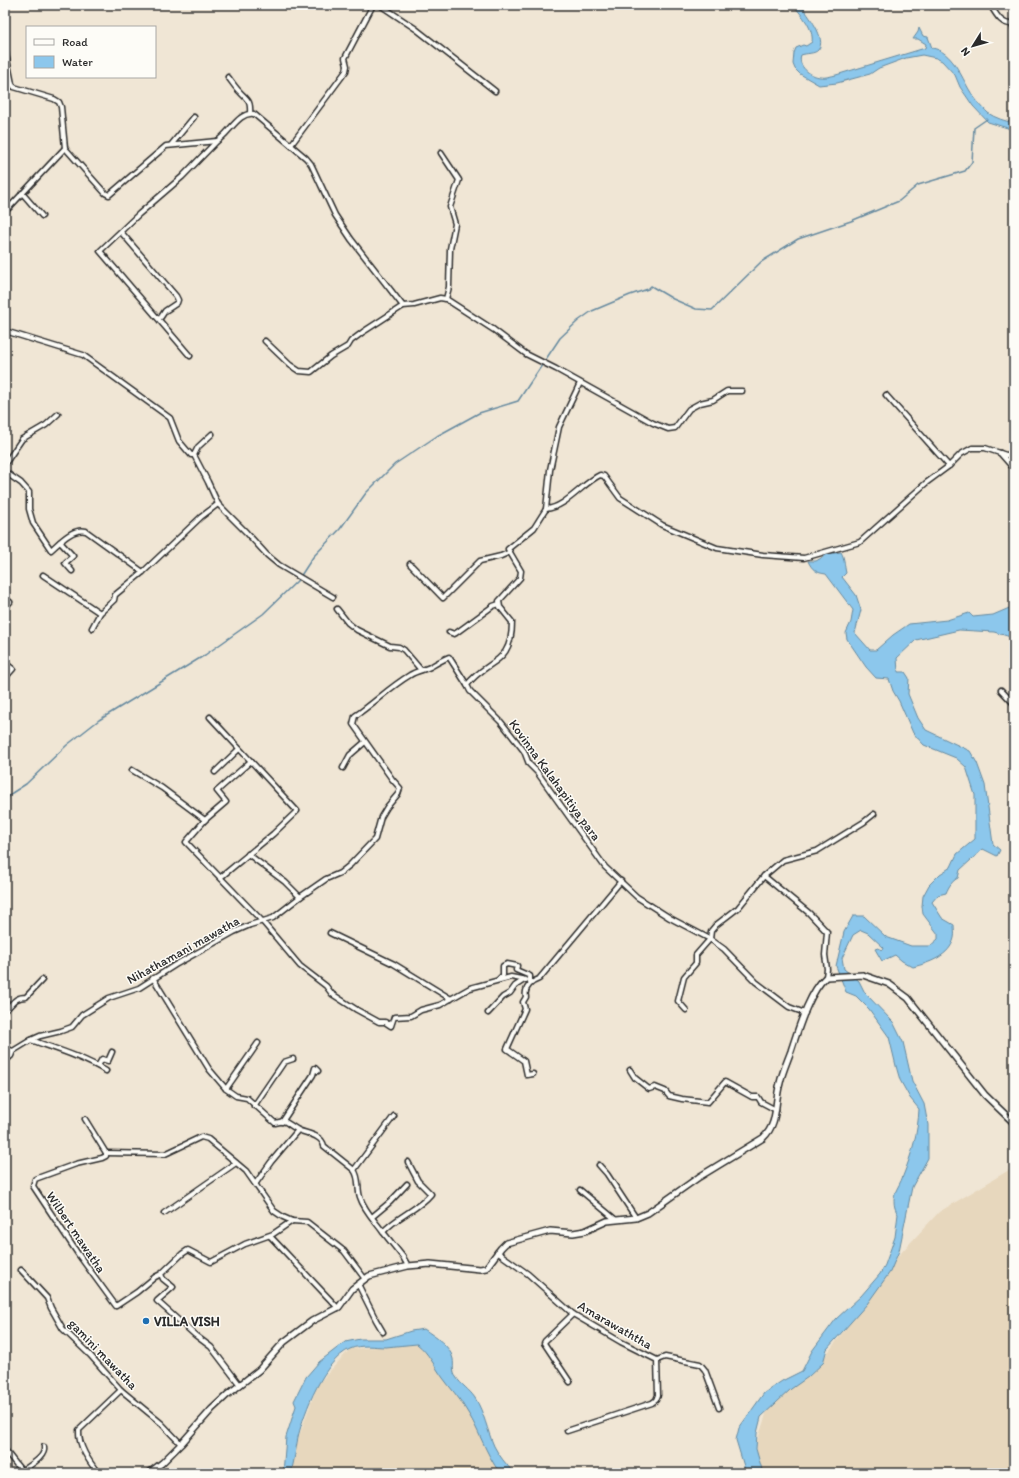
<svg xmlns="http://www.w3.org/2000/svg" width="1019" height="1478" viewBox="0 0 1019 1478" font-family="Itim,sans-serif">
<rect width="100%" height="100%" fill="#f0e6d5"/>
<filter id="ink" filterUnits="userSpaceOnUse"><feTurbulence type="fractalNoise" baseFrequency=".025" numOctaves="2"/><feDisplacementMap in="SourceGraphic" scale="8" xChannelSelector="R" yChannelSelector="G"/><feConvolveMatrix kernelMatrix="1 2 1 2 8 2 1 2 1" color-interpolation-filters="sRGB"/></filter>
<g filter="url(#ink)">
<g fill="#e7d7bd">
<polygon points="1014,1167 1014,1473 757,1473 757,1442 771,1399 811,1375 850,1323 898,1256 939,1212"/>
<polygon points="417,1344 445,1366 501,1473 291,1473 299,1436 318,1384 350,1349"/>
</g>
<g fill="#8cc7ec" stroke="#65899f">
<path d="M793,5H801C807,14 828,39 818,50C815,54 806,53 801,55C797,66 810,76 820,77C826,78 831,76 836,75L925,48L926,44L918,39H913L918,32L919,28L923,36L928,37L932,48C952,51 961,76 970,91C974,98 982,107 988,113C995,118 1005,121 1014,123V130L988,122L973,106L960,87L955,75L942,61L936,58L922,55L906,58L879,68L870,74L837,83L819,85L800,74L795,69L793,64L794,53L796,48L803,45L806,46L812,42C814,29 802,15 793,5Z"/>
<path d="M841,552C845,559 844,565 846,573L842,577L856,595L861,610L855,633L870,650H876L893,635L909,624L947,620L969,613L973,617L993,615L1014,606V638L994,632L959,630L916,640L897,658L898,672H905L909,678L908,694L918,718L926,730L970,751L977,763L985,785L993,844L1000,850L997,856L983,849L960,870L958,878C952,881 949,886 946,893L938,895L932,902L942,918L954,925C954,929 955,934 954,938C950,956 929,963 913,967L902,961L895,955L882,961L875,949L878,948L883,950L884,948L868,933L861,930L853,935L842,958L844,969L859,981L865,993L893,1022L903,1042L912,1081L924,1104L928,1125V1158L912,1187L899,1251L890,1272L867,1304L827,1349L823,1363L808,1377L791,1389L761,1417L757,1433L756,1449L763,1473H746L736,1440L739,1428L764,1393L782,1381L802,1371L812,1351L836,1319L861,1296L880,1274L885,1265L895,1237L898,1214C894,1209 893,1200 895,1193C897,1188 901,1182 903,1176C912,1154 918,1132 919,1109L910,1098L900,1080L896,1066L889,1037L869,1009L856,996L846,992L836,966L844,932L853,916H864L886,937L911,946H930L938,939V934L923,914L922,906L923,896L929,885L940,874L951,867L957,854L975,839V795L966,767L956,758L924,745L913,733L899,701L893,691L889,679L876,678L866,667L847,639L846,633L851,622L853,610L826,574C817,573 812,570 808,561H816L828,554Z"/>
<path d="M424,1329C435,1337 450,1345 453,1359C454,1366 452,1372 456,1377C461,1385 469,1389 475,1398C484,1412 487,1430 494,1446C499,1456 506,1464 514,1473H500C485,1453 479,1429 465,1408C459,1397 450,1388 443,1378C434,1366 429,1353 417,1344C406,1345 396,1346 386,1347C374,1347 361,1344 350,1349C324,1360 304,1412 298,1437C296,1449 294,1461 291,1473H283L286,1437L296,1406L294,1401L306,1377L319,1362L345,1342L360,1339H386L411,1331Z"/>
</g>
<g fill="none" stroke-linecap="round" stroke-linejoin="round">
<polyline stroke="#65899f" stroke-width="1.5" points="5,801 12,793 26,784 67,745 99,720 205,655 263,614 298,580 313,557 340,529 366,493 395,464 437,436 479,413 518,401 560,338 578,321 592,311 630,295 648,289 651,286 673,299 696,309 712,310 761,262 798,239 851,221 899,201 918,185 965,171 972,162 974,128 987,119"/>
<g stroke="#2b2b2b" stroke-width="7">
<g id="minor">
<polyline points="380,5 416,29 495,91"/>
<path d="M990,5C996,13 1000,24 1011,24L1014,29"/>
<path d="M5,49L12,84L14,87L54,99L59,102L61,107L65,148L105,193L109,195L166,146L217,141C229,134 239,111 254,114L306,158L311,164L335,215L351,239L403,306"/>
<path d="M228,77C232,82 235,87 239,91C247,100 251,100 250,113"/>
<polyline points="171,145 194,117"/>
<polyline points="291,145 346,71 347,66 345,58 373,5"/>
<polyline points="441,153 459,180 450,207 455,224 450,249 449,287 446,299"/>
<polyline points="22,193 42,216"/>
<polyline points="5,201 10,207"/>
<polyline points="5,212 65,148"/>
<polyline points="121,232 176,296 178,300 177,303 165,311 161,317"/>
<polyline points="5,331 83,355 170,418 179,441 191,455 194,455"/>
<polyline points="265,341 290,365 299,371 311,372 331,356 348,346 351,341 363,332 403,306 414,305 440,298 446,299 494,330 526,354 556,369 653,423 668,429 675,428 689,409 700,403 713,400 727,391 742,391"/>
<polyline points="190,356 100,251 139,214 182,177 217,141"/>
<path d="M580,383L559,427L550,470L546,509L534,528L508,549L521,571L520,578L499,601L500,607L512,622C512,666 488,658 467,685L470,691L501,722L524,751L529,764L537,772L605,867L637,897L670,918L710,939L724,949L756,982L789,1007L805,1013"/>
<polyline points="886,395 949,466"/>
<polyline points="212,434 198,447 194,455 208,482 218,504 246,532 267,555 279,565 333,597"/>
<polyline points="1000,453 1014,469"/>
<polyline points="5,464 22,439 46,425 58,414"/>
<path d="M5,472L21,483L29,492V509L33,523L51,550C60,542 72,528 86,531L143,572"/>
<path d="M546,509C565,508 583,483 600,475L604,476L620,498L662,525L717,548L763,555L804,558L860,542L926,483L949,466L961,454L972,448H985L1006,455L1014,454"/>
<polyline points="60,542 73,556 65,563 72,571"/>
<polyline points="410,564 443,598 480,561 501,556 510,552"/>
<polyline points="43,575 100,613"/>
<polyline points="5,607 10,602"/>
<polyline points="337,609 348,623 357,630 390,646 399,647 404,650 421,670"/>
<polyline points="92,628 100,613 114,600 115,595 143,572 201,517 218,504"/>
<polyline points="449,632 454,634 456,633 493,606 499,604"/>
<polyline points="5,663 13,669 5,678"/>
<polyline points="1001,690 1014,704"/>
<polyline points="210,717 297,811 273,834 221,877"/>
<polyline points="251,761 217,791 226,802 205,820 186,842 262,921 300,966 326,986 332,994 357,1010 379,1022 385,1022 391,1026 394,1017 411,1016 421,1010 440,1005 470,988 511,977 526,980"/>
<polyline points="343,768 350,755 365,742"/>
<polyline points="132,770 162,788 205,820"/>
<polyline points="215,772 239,749"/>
<polyline points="248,854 285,882 300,897"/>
<polyline points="764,876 809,913 827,932 825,955 827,969 826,977"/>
<polyline points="330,933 394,964 451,999"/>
<path d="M153,978L209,1069L226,1089L236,1096L247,1098L275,1123L284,1121C289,1124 293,1127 298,1130C307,1134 322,1135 324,1146L354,1170C360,1178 357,1188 360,1197C364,1210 375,1221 383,1232"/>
<polyline points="499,979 503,975 503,966 507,964 517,966 516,970 530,976 530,982"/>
<path d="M5,1010C13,1005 13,997 26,997L42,980"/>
<polyline points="686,1010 678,1001 684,977 696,963 696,955 710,939 711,931 716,925 738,908 764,876 783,860 817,851 864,822 874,814"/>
<polyline points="488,1013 503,997 510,993 515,986 524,980"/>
<path d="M31,1040L40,1036L61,1031L72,1027L82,1015L109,998L139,988L175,965L234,932L250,925L273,918L300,897L326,879L340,873L350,865L375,839L381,817L387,807L398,794L400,788L392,779L353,724L355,716C374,703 390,687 410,675C416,671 424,670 430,667C437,663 442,660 449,657L467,685"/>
<polyline points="5,1048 13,1051 11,1056 5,1061"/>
<path d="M13,1051L31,1040C56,1049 83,1057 106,1071"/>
<polyline points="98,1066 102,1059 108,1061 112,1052"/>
<polyline points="630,1070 635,1078 649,1089 655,1087 665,1091 669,1096 682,1099 708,1102 725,1082 752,1097 758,1097 761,1102 776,1110"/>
<path d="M533,1074L527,1075L524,1061L507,1049L525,1009L523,1002L526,997C524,988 531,982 539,979L621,881"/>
<polyline points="226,1089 258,1043"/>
<polyline points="254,1106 284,1062 293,1059"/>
<polyline points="85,1119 106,1153 106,1156 102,1158 76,1164 35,1179 33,1186 78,1254 116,1306 137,1292 155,1277 161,1274"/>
<polyline points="282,1122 313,1075 315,1068 318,1071"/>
<polyline points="106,1153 165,1154 201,1137 208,1139 246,1171 274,1211 283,1217 292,1221 307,1222 344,1251 365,1279"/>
<path d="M408,1162L418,1181L431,1194C418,1210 397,1216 383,1232L403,1257L408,1266"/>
<polyline points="599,1165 607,1174 636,1218"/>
<polyline points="354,1170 394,1116"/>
<polyline points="256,1183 271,1162 298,1130"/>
<polyline points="580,1190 616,1220"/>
<polyline points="164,1213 236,1163"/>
<polyline points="372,1217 390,1202 407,1184"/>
<polyline points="270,1236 338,1308"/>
<polyline points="497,1252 528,1274 573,1314 621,1342 657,1360 658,1395 656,1400 652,1403 567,1431"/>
<polyline points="21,1270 47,1298 51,1308 63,1329 90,1355 121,1390 161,1423 181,1444"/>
<polyline points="358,1284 376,1320 383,1332"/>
<polyline points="657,1360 665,1357 700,1364 705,1370 719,1408"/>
<polyline points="570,1382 544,1343 545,1341 573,1314"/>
<polyline points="240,1385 211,1347 195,1335 157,1301 173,1287 163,1279 161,1274 182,1254 188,1250 211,1262 245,1244 273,1234 292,1221"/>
<polyline points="5,1450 23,1473"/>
<path d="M22,1471C30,1465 46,1457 44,1447"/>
<path d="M98,1473C89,1461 78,1446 79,1430L121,1390"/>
</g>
</g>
<g stroke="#2b2b2b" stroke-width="8">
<path id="tertiary" d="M149,1473L162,1463L181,1444L212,1409L227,1395L259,1370L284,1342L312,1321L339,1307L352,1289L369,1276L408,1266L430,1264L480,1269L486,1268L501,1248L506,1243L550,1231L573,1233L585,1231L607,1221L636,1218L648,1213L699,1177L763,1138C779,1123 774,1103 780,1083C782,1073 787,1062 791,1051C798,1030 809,992 826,977L863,975L889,984L908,998L985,1095L1014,1123"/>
</g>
<use href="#minor" stroke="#fdfcf7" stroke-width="4"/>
<use href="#tertiary" stroke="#fdfcf7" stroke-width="5"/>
</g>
</g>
<circle fill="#1f6fb2" stroke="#fdfcf7" stroke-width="1.5" cx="146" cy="1321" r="4"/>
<g text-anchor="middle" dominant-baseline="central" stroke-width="3" stroke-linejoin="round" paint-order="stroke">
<g font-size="13" fill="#2b2b2b" stroke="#fdfcf7">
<text transform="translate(555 780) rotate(54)">Kovinna Kalahapitiya para</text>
<text transform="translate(183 950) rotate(-29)">Nihathamani mawatha</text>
<text transform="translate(76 1232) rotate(56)">Wilbert mawatha</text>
<text transform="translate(615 1325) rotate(30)">Amarawaththa</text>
<text transform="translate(103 1354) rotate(46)">gamini mawatha</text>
</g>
<g font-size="13" font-weight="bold" fill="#2b2b2b" stroke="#fdfcf7" text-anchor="start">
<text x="154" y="1321">VILLA VISH</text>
</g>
</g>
<rect width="1019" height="1478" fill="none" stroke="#fdfcf7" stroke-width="20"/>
<rect x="10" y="10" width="999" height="1458" fill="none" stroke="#2b2b2b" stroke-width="1.5" filter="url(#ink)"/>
<rect x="26" y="26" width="130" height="52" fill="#fdfcf7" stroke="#a9a8a5"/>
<rect x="34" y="39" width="20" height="6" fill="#fdfcf7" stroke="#a9a8a5"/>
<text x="62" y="46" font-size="12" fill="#2b2b2b">Road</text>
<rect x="34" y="56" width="20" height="12" fill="#8cc7ec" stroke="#a9a8a5"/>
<text x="62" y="66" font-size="12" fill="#2b2b2b">Water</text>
<g transform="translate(973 46) rotate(233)" stroke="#fdfcf7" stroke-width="3" paint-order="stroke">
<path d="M0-3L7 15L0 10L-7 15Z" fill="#2b2b2b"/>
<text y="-6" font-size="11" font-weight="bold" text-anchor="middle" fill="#2b2b2b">N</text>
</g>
</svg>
